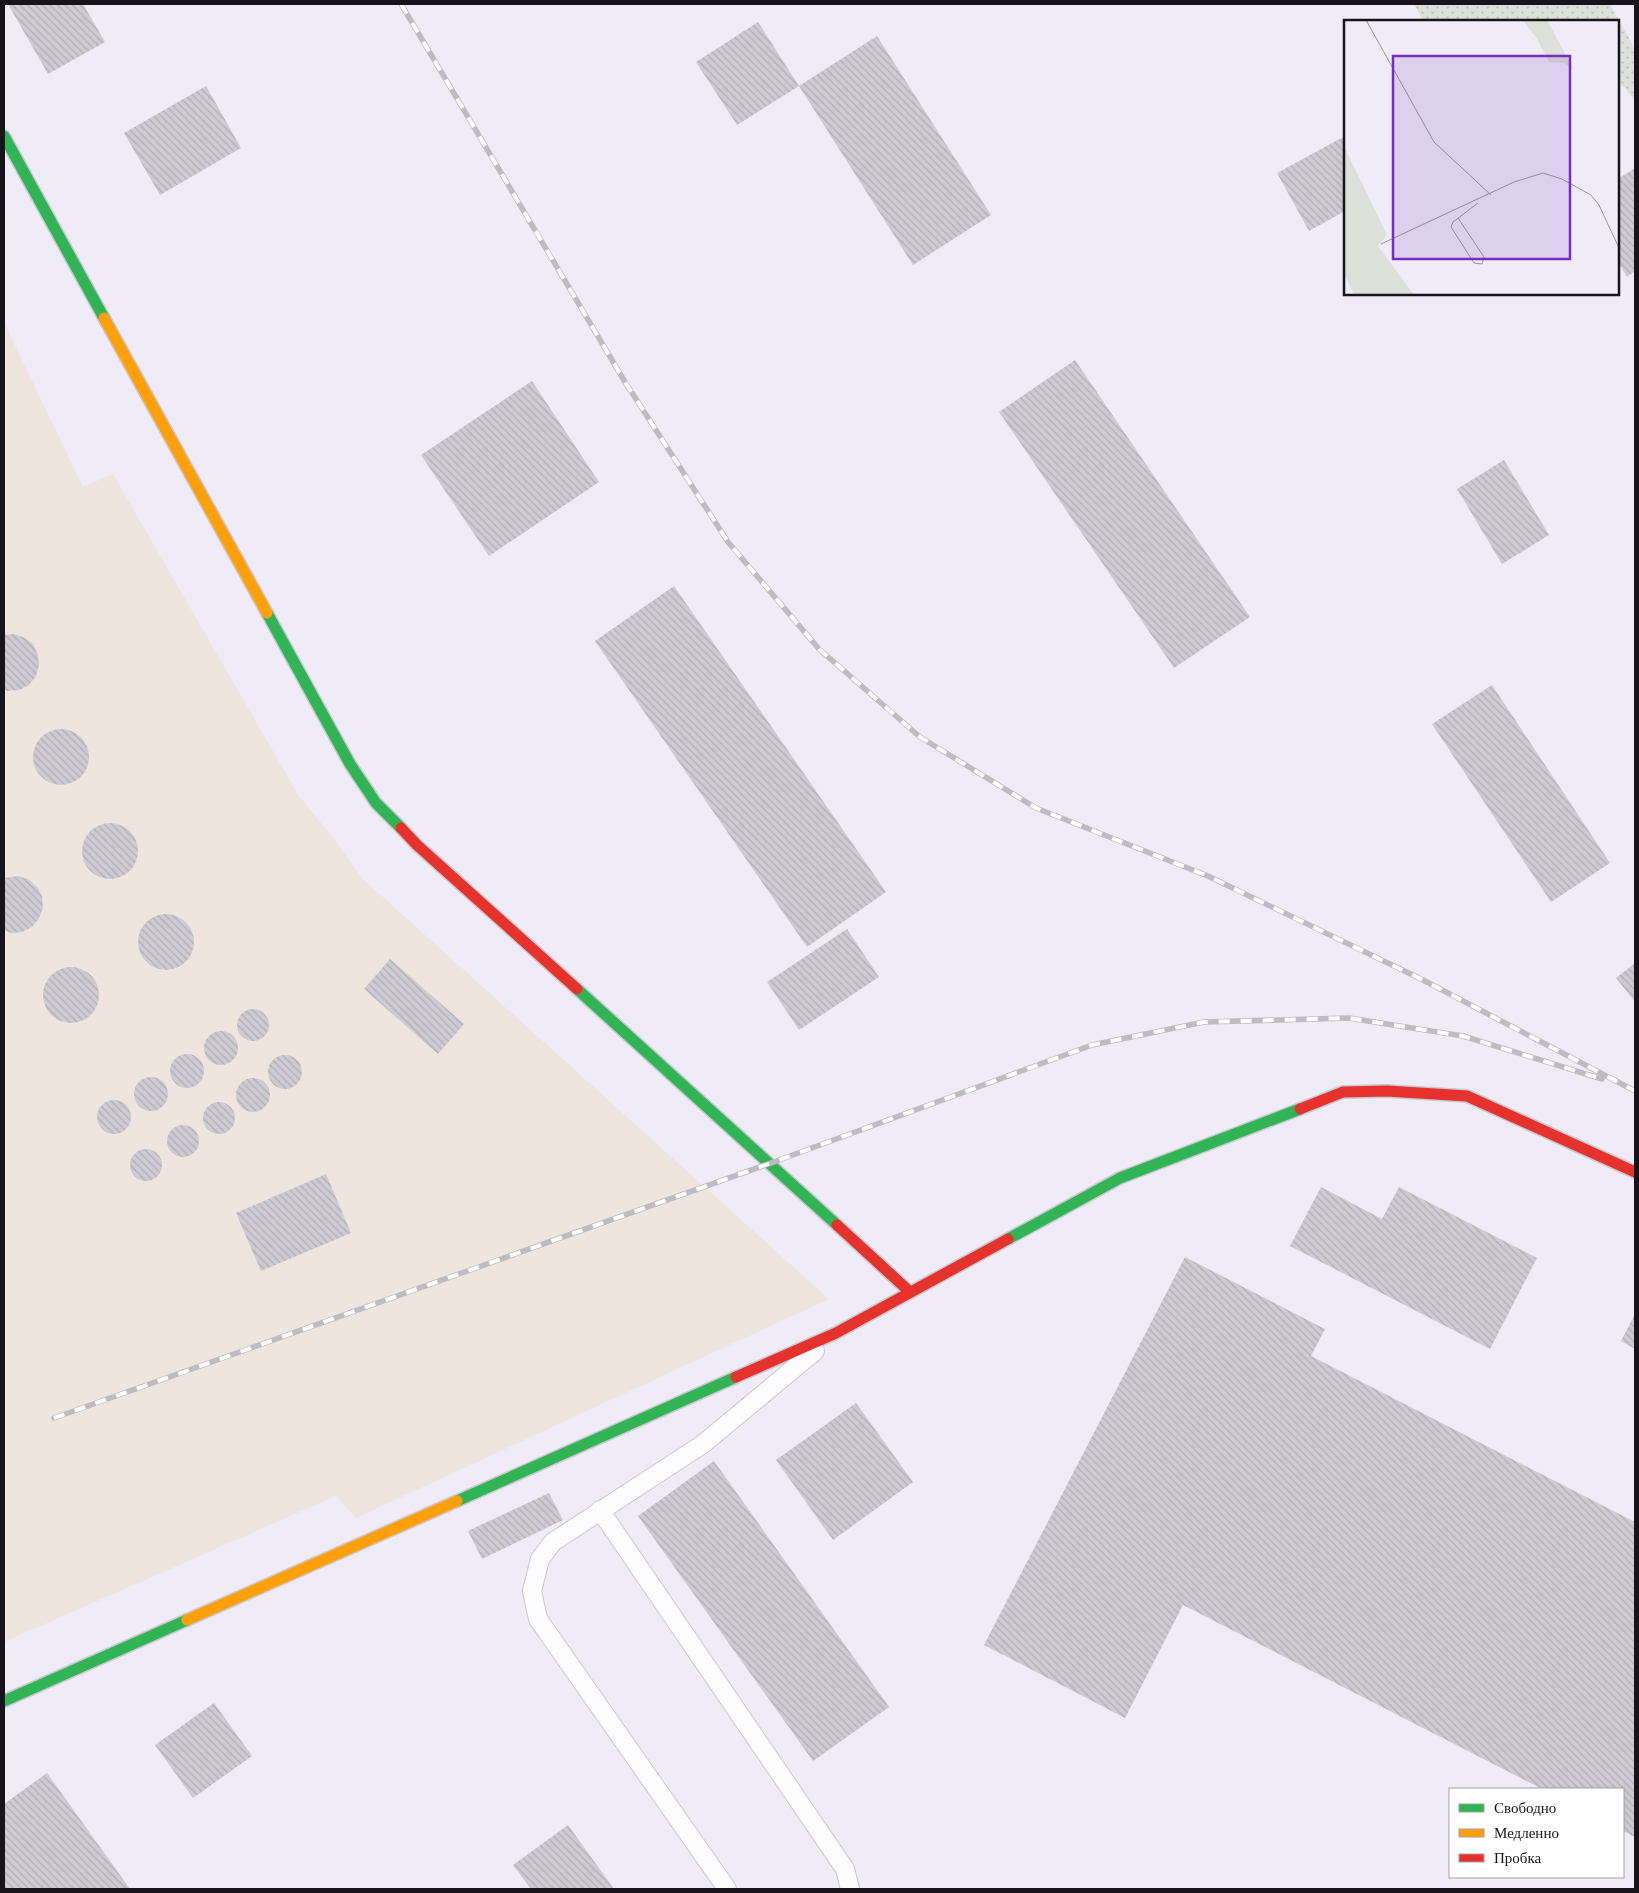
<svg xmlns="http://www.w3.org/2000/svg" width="1639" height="1893" viewBox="0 0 1639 1893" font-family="Georgia,serif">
<defs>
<pattern id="grass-dots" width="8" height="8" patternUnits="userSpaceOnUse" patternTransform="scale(1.25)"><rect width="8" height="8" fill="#dde0d9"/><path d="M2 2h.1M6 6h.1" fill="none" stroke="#bdbfba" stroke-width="1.8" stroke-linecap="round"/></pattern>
<pattern id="building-back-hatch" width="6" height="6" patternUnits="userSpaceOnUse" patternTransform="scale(1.25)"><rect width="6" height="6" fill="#cdcad2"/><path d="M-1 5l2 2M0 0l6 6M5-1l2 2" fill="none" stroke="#afadb4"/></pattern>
</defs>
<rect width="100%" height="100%" fill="#efecf7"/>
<polygon fill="#eee5df" points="4,322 83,487 113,474 299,796 335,840 363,879 829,1299 356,1518 336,1496 4,1642"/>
<polygon fill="url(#grass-dots)" points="1414,4 1610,4 1635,49 1635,101 1625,88 1618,83 1618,21 1423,21"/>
<g fill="url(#building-back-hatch)">
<polygon points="8,4 83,4 105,42 48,74"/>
<polygon points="758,22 799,86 737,125 696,62"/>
<polygon points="877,36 991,215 913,265 799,86"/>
<polygon points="206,86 241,148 160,195 124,133"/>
<polygon points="1345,136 1345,211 1309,231 1277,173"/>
<polygon points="1635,168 1635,271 1627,277 1618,262 1618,179"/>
<polygon points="1075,360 1250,617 1174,668 999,412"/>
<polygon points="532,381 599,482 489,556 421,455"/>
<polygon points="1504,460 1549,535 1502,564 1457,489"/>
<polygon points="674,586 886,892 807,947 595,641"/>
<polygon points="14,634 25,638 33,644 38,655 39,665 36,676 29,685 19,690 8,691 4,690 4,635"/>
<polygon points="1492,685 1610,863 1551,902 1432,724"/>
<circle cx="61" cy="757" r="28"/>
<circle cx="110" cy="851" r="28"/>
<polygon points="18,876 28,879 37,887 42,896 43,908 39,918 32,927 22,932 11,933 4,930 4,878"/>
<circle cx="166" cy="942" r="28"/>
<polygon points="847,929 879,977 799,1030 767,982"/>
<polygon points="390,959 464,1024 438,1054 364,989"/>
<polygon points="1635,963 1635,1002 1616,978"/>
<circle cx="71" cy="995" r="28"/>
<circle cx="253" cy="1025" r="16"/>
<circle cx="221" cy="1048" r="17"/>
<circle cx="187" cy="1071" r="17"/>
<circle cx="285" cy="1072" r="17"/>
<circle cx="151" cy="1094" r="17"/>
<circle cx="253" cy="1095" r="17"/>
<circle cx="114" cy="1117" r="17"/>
<circle cx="219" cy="1118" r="16"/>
<circle cx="183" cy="1141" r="16"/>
<circle cx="146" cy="1165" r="16"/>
<polygon points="326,1174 351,1233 261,1271 236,1213"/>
<polygon points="1321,1187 1382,1219 1399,1187 1537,1258 1490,1349 1290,1246"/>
<polygon points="1185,1257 1325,1329 1311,1356 1635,1522 1635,1837 1623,1831 1623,1789 1542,1789 1183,1605 1125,1718 984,1645"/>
<polygon points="1635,1314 1635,1349 1621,1341"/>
<polygon points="856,1403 913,1482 833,1540 776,1460"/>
<polygon points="714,1461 889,1707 813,1761 638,1516"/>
<polygon points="549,1493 563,1520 482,1559 468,1531"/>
<polygon points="214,1703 252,1756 193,1798 155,1745"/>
<polygon points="47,1773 130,1889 4,1889 4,1804"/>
<polygon points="568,1825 614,1889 531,1889 513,1865"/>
</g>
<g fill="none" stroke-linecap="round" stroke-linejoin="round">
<g stroke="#cac8d0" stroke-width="20">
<g id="lane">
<polyline points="600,1510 845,1869 850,1889"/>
<polyline points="727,1889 538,1619 532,1591 540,1559 553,1542 703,1444 815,1351"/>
</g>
</g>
<g stroke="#cac8d0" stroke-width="14">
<g id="fast">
<polyline points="4,136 104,318"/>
<polyline points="267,613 350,764 376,803 401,828"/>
<polyline points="577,989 837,1225"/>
<polyline points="1008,1239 1120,1178 1300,1109"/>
<polyline points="457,1501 736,1377"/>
<polyline points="4,1701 187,1620"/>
</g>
</g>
<g stroke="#cac8d0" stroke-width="14">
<g id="slow">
<polyline points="104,318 267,613"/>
<polyline points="187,1620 457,1501"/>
</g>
</g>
<g stroke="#cac8d0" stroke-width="14">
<g id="jam">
<polyline points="401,828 417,845 577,989"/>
<polyline points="1300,1109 1343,1092 1387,1091 1467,1096 1635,1172"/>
<polyline points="837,1225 910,1292"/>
<polyline points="736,1377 836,1333 1008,1239"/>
</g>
</g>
<use href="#lane" stroke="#fdfcfe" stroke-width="18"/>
<use href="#fast" stroke="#30b455" stroke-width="11"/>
<use href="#slow" stroke="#ff9f0a" stroke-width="11"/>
<use href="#jam" stroke="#e5322d" stroke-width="11"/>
<g stroke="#bebcc0" stroke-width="5.5">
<g id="rail">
<polyline points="401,4 625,382 728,542 819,649 920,737 1036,808 1208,876 1423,980 1635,1091"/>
<polyline points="54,1418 771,1163 1092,1045 1204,1022 1349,1018 1463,1036 1602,1079"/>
</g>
</g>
<use href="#rail" stroke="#fff" stroke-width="4" stroke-dasharray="11" stroke-linecap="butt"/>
</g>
<g transform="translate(1344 20)">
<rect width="275" height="275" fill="#efecf7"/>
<path d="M178,0H203L230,50L220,43L205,42L192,17ZM0,126L43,215L34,226L70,275H10L0,253Z" fill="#dde0d9"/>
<path fill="none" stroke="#98969f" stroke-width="1" d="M22,0L90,122L147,175M114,198L140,237L138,244L130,243L107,207L109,202L134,183M37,224L170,162L199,153L218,159L247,175L255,185L275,228"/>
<path fill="#7b2cbf" fill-opacity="0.15" stroke="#7b2cbf" stroke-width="2.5" d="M49,36H226V239H49Z"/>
<rect width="275" height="275" fill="none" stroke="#16141a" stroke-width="2.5"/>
</g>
<rect width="1639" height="1893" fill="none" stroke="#16141a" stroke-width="10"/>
<rect x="1449" y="1788" width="175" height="90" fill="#ffffff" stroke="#a2a1a3"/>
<rect x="1459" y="1804" width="25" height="8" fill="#30b455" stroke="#a2a1a3"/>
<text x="1494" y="1813" font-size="15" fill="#16141a">Свободно</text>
<rect x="1459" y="1829" width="25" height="8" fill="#ff9f0a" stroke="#a2a1a3"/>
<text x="1494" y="1838" font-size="15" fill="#16141a">Медленно</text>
<rect x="1459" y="1854" width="25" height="8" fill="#e5322d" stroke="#a2a1a3"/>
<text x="1494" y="1863" font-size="15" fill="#16141a">Пробка</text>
</svg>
